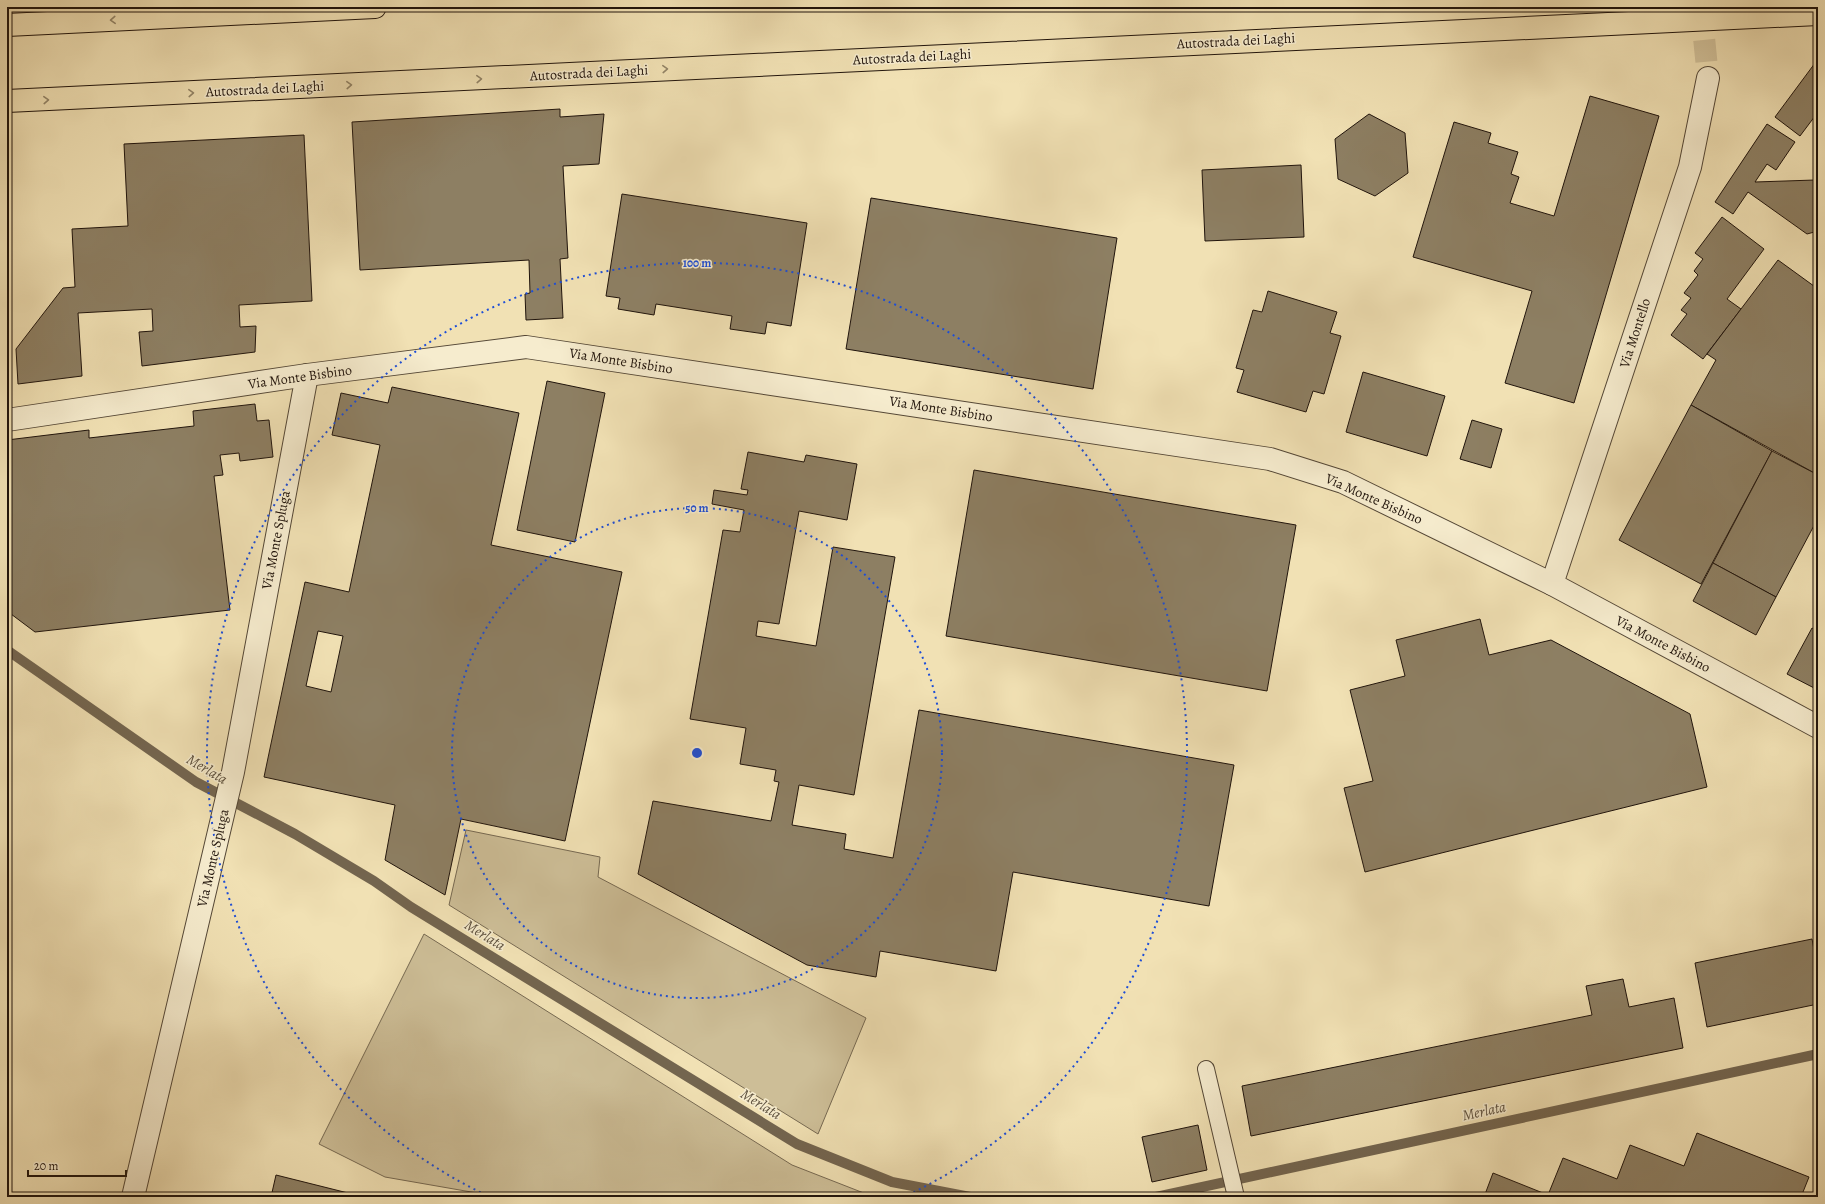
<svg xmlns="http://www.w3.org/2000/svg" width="1825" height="1204" viewBox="0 0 1825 1204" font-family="Alegreya,serif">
<rect width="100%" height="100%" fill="#f1e1b4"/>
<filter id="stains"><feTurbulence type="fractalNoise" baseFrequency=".005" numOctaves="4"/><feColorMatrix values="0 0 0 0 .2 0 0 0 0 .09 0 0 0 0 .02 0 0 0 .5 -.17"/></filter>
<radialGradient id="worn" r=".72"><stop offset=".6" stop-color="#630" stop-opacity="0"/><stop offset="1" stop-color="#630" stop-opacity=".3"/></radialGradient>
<g fill="#cdbe97" stroke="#766952">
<polygon points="466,830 600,857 598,877 866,1018 818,1134 449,905"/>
<polygon points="424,934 792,1165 874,1197 500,1197 385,1177 319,1144"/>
</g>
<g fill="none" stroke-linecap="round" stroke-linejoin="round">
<g stroke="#73654f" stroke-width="10">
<polyline points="7,650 196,782 295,834 374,881 411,907 797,1144 892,1182 970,1197"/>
<polyline points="1156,1197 1818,1054"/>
</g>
</g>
<g fill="#8d7f63" stroke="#20140c" fill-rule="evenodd">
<polygon points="1818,59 1818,112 1800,136 1775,117"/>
<polygon points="1590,96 1659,116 1574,403 1505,383 1532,291 1413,257 1454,122 1491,133 1488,143 1518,152 1511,174 1519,177 1510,203 1554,216"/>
<polygon points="560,109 560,117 604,114 599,164 563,166 568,258 560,259 563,318 526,320 525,294 530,293 529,260 360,270 352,122"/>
<polygon points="1369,114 1405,133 1408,173 1375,196 1338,179 1335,139"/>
<polygon points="1767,124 1795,142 1776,170 1767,164 1755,182 1815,180 1818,182 1818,231 1807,234 1748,192 1733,214 1715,202"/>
<polygon points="304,135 312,301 239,305 240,327 256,326 255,352 142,366 139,332 153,331 152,309 78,313 82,376 18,384 16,349 63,288 75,287 72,229 128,226 124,144"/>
<polygon points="1301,165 1304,237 1205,241 1202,170"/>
<polygon points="622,194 807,223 791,326 767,322 765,334 730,329 732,316 656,304 654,315 618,309 620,298 606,296"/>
<polygon points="871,198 1117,238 1093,389 846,349"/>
<polygon points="1722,217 1764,249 1727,299 1741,309 1703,359 1671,335 1687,314 1681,310 1691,298 1684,293 1698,275 1694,271 1703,259 1695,253"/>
<polygon points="1778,260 1818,289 1818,475 1691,405 1716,360 1707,354"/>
<polygon points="1268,291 1337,312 1330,333 1341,336 1324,394 1313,391 1306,412 1237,392 1244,370 1236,368 1253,310 1262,312"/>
<polygon points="1363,372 1445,396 1427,456 1346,432"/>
<polygon points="547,381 605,393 575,542 517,530"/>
<path d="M392,387L519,413L491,545L622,572L565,841L461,819L445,895L385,860L395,805L264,777L305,582L349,592L380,445L332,435L341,393L388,403ZM318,631L343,636L331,692L306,686Z"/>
<polygon points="255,404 257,421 269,420 273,457 240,461 239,453 220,455 223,475 214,476 230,610 35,632 7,611 7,440 89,430 89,438 194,426 193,411"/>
<polygon points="1691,405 1772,451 1701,584 1619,540"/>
<polygon points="1472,420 1502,429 1491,468 1460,459"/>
<polygon points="1772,451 1818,475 1818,518 1776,597 1713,563"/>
<polygon points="748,452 804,462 806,455 857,464 847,520 799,511 779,624 758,621 756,636 816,646 833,547 895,557 854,795 799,785 792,825 846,834 844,849 893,858 919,710 1234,765 1209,906 1013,872 996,971 880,951 876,977 807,965 638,874 653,801 771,821 779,782 774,781 776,770 740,764 746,728 690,719 723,530 740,532 744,510 712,504 714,490 747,495 748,490 741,489"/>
<polygon points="974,470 1296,525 1267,691 946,636"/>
<polygon points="1713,563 1776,597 1756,635 1693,601"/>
<polygon points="1480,619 1489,655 1551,640 1690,714 1707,787 1365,872 1344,788 1373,781 1350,690 1405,676 1396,640"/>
<polygon points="1812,628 1818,631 1818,690 1787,674"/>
<polygon points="1812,939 1818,972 1818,1004 1707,1027 1695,963"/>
<polygon points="1623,979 1629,1007 1674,998 1683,1048 1251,1136 1242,1086 1592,1015 1586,986"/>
<polygon points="1198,1125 1207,1170 1152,1182 1142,1137"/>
<polygon points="1697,1133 1809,1177 1801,1197 1484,1197 1493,1173 1548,1195 1563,1158 1617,1179 1630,1145 1684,1166"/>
<polygon points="276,1175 360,1196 360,1197 271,1197"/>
</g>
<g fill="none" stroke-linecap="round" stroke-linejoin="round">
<polyline stroke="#d2c29b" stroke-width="22" stroke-dasharray="22 11" stroke-linecap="butt" points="1701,7 1708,78"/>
<g stroke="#544736" stroke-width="18">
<polyline id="service" points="1206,1069 1236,1197"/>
</g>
<g stroke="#544736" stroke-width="24">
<g id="minor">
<polyline points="7,420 307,375 526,347 1270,459 1343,482 1552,584"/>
<polyline points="133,1197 233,772 307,375"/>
</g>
</g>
<g stroke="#544736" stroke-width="24">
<polyline id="tertiary" points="1708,78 1690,167 1552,584 1818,727"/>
</g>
<g stroke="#20140c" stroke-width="24">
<g id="motorway">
<polyline points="7,25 375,7"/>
<polyline points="7,101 1818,14"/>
</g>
</g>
<use href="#service" stroke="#f6ecce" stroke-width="16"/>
<use href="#minor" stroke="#f6ecce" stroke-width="22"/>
<use href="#tertiary" stroke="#f6ecce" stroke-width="22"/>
<use href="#motorway" stroke="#f1e1b4" stroke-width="22"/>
</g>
<defs><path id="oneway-chevron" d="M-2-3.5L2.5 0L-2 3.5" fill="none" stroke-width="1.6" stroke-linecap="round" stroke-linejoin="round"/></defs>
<g stroke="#938568">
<use href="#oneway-chevron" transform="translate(113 20) rotate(177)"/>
<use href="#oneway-chevron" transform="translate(665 69) rotate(-3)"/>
<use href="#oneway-chevron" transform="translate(479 79) rotate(-3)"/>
<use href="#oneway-chevron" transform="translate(349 85) rotate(-3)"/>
<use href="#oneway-chevron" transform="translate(191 93) rotate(-3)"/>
<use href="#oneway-chevron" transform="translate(46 100) rotate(-3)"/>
</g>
<g fill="none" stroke="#1d4ed8" stroke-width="2" stroke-dasharray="2 4">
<circle cx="697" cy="753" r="245"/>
<path d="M486 1195A490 490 0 1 1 908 1195"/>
</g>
<g text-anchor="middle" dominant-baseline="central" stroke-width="3" stroke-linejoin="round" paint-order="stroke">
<g font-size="14" fill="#20140c" stroke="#f6ecce">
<text transform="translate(1236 41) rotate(-3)">Autostrada dei Laghi</text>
<text transform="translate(912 57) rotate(-3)">Autostrada dei Laghi</text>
<text transform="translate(589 73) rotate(-3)">Autostrada dei Laghi</text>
<text transform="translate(265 89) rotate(-3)">Autostrada dei Laghi</text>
<text transform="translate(1635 333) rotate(-72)">Via Montello</text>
<text transform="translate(621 361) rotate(9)">Via Monte Bisbino</text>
<text transform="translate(300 377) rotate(-8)">Via Monte Bisbino</text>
<text transform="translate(941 409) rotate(9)">Via Monte Bisbino</text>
<text transform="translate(1374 499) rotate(24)">Via Monte Bisbino</text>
<text transform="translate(276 540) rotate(-79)">Via Monte Spluga</text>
<text transform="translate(1663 644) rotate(28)">Via Monte Bisbino</text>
<text transform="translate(213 858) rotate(-77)">Via Monte Spluga</text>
</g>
<g font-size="15" font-style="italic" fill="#5e513e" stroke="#f6ecce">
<text transform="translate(207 769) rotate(31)">Merlata</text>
<text transform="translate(485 935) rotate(32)">Merlata</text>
<text transform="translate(761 1104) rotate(32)">Merlata</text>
<text transform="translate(1484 1111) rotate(-12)">Merlata</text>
</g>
</g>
<circle cx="697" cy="753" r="6" fill="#1d4ed8" stroke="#f6ecce" stroke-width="2"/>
<g font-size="12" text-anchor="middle" font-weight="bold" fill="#1d4ed8" stroke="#f6ecce" stroke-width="3" stroke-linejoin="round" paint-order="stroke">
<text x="697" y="267">100 m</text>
<text x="697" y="512">50 m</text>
</g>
<rect width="1825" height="1204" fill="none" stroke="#f1e1b4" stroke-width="24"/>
<rect x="8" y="8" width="1809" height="1188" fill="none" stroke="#20140c" stroke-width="2"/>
<rect x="12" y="12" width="1801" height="1180" fill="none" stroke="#20140c"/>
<path d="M28 1170v6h98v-6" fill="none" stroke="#20140c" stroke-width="2"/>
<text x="34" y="1170" font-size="12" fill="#20140c" stroke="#f6ecce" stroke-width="3" paint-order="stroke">20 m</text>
<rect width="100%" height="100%" filter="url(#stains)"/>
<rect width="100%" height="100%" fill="url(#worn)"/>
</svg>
